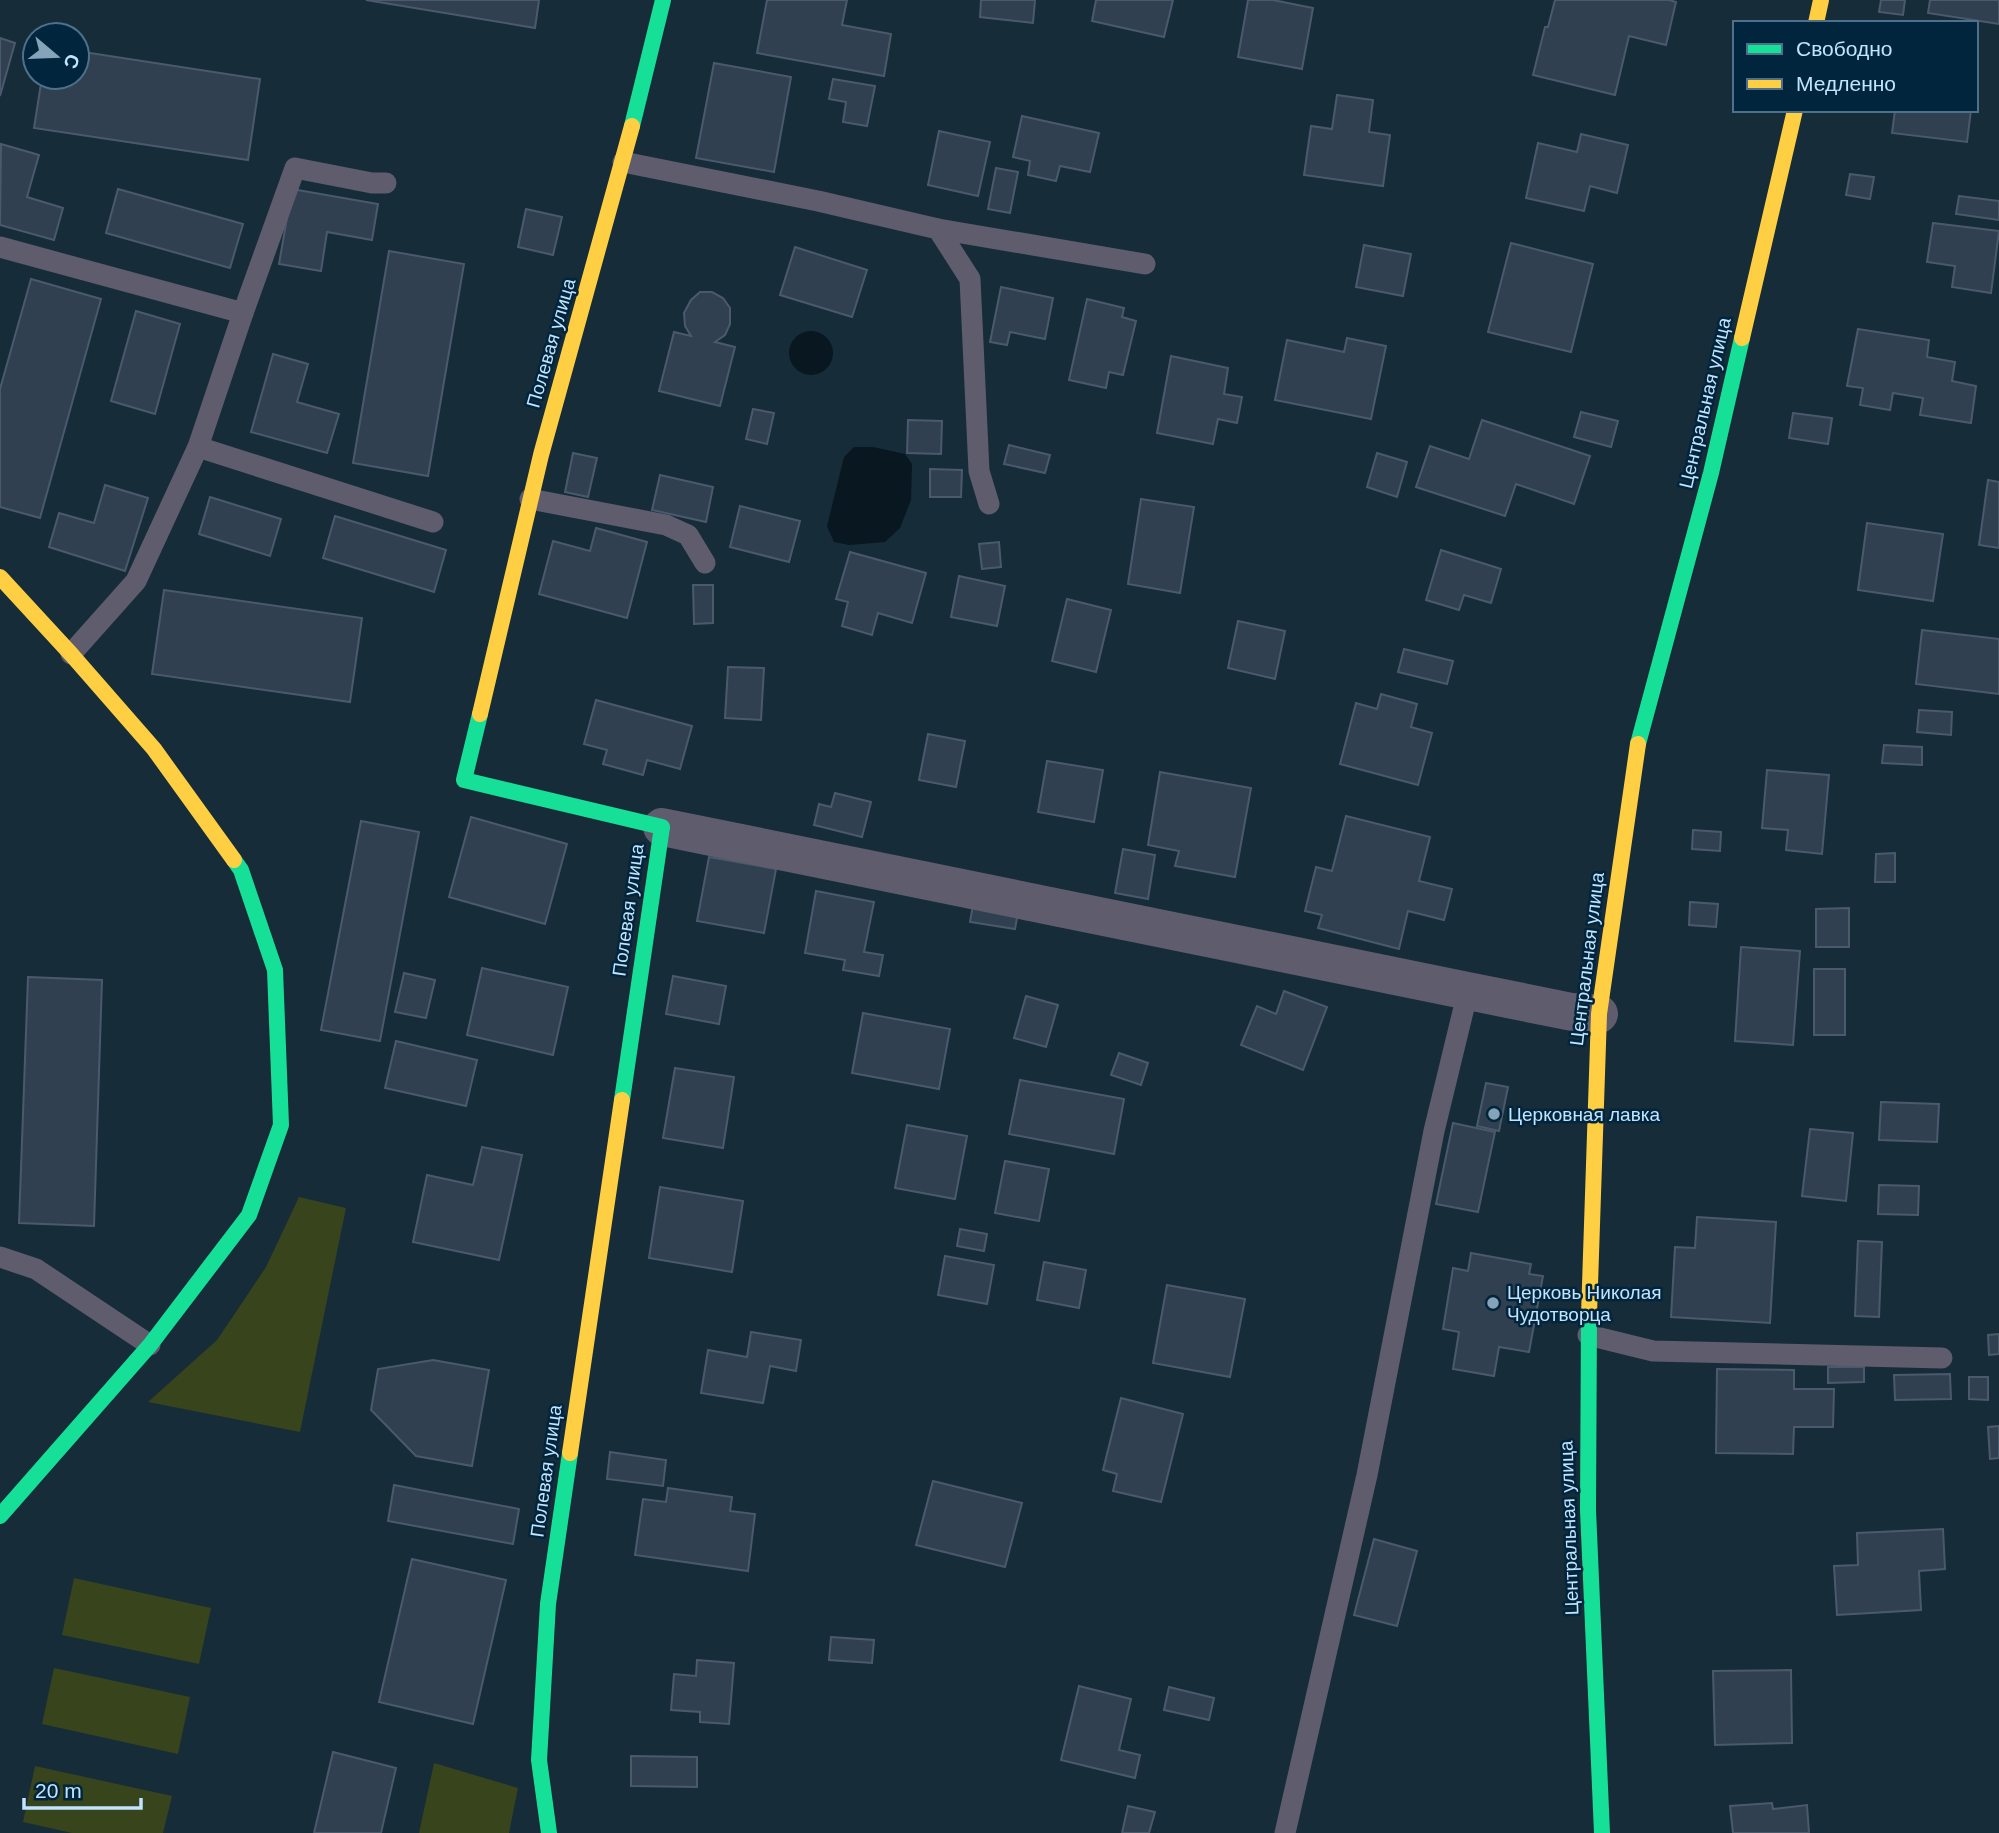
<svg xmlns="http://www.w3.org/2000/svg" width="1999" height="1833" viewBox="0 0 1999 1833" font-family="Arial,sans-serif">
<rect width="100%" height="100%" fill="#162c39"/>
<g fill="#37441c">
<polygon points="299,1197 346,1208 300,1432 148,1402 217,1340 266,1267"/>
<polygon points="74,1578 211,1608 199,1664 62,1635"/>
<polygon points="54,1668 190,1697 178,1754 42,1724"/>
<polygon points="434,1763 518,1788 509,1833 419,1833"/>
<polygon points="35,1766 172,1796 163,1833 72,1833 23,1822"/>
</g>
<g fill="#081720">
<circle cx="811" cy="353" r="22"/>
<polygon points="854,447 873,447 905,454 912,464 911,500 900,528 885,542 849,545 834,542 827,526 844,457"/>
</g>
<g fill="#314051" stroke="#4a5a6c" stroke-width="2">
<polygon points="366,0 539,0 535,28"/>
<polygon points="767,0 847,0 842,25 891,34 884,76 757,53"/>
<polygon points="981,0 1035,0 1033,23 980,17"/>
<polygon points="1096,0 1173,0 1164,37 1092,21"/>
<polygon points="1248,0 1273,0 1313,8 1302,69 1238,57"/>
<polygon points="1555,0 1669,0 1676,2 1666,45 1629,36 1615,95 1533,75 1545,27 1548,27"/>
<polygon points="1881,0 1905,0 1903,15 1879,12"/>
<polygon points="1930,0 1999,0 1999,24 1928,13"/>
<polygon points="0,38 15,43 0,96"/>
<polygon points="77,51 260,79 248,160 34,128 42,77 77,77"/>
<polygon points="714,63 791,77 774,172 696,158"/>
<polygon points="833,79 875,86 867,126 843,122 846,102 829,99"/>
<polygon points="1337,95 1373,100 1369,132 1390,135 1383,186 1304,175 1311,126 1332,129"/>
<polygon points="1895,110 1971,110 1967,142 1892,133"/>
<polygon points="1022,116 1099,133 1090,172 1060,166 1056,181 1028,175 1030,161 1013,157"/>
<polygon points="939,131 990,142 978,196 928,185"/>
<polygon points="1581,134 1628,145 1617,193 1590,186 1584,211 1526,198 1538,143 1577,152"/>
<polygon points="1,144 39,155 27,197 63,208 54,240 0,225"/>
<polygon points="996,168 1018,172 1010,213 988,209"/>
<polygon points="1850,174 1874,177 1870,199 1846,195"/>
<polygon points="118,189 243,224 230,268 106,233"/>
<polygon points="292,189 378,204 372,240 327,232 321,271 279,264"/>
<polygon points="1959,196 1999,201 1999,220 1956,214"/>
<polygon points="526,209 562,217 553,255 518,247"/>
<polygon points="1933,223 1999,231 1991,293 1952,287 1955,266 1927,262"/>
<polygon points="1511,243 1593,264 1571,352 1488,332"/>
<polygon points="1364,245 1411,254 1403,296 1356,287"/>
<polygon points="795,247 867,270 852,317 780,295"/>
<polygon points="389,251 464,264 428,476 353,463"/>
<polygon points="31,279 101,299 40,518 0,507 0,389"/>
<polygon points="1001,287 1053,298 1045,339 1010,332 1007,345 990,342"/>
<polygon points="700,292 712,292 723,298 730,308 730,324 725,335 715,342 735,347 720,406 659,391 674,332 691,336 685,326 684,313 691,300"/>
<polygon points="1087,299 1124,308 1122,317 1136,321 1123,375 1109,372 1106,388 1069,380"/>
<polygon points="136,311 180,324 155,414 111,401"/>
<polygon points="1858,329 1929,340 1927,357 1955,362 1952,381 1976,386 1971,423 1920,415 1923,398 1893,393 1890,410 1860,405 1863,388 1847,386"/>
<polygon points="1347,338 1386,346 1371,419 1275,400 1287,340 1344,352"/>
<polygon points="273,354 308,364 297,402 339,414 327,453 251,432"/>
<polygon points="1171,356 1228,368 1224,394 1242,397 1237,423 1218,419 1213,444 1157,433"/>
<polygon points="753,409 774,413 767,444 746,439"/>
<polygon points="1581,412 1618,421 1611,447 1574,437"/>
<polygon points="1793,413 1832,418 1828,444 1789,438"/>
<polygon points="908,420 942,421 941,454 907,453"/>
<polygon points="1482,420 1590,456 1574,504 1516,484 1505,516 1416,487 1430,446 1469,459"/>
<polygon points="1009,445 1050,455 1045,473 1004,464"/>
<polygon points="573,453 597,458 588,497 565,492"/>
<polygon points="1377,453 1407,462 1397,497 1367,487"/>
<polygon points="930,469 962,470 961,497 930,497"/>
<polygon points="660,475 713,487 706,522 652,510"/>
<polygon points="1988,480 1999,482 1999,548 1979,545"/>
<polygon points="105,485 148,498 125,571 49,547 59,513 94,523"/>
<polygon points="210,497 281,519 270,556 199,534"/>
<polygon points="1141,499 1194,507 1180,593 1128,584"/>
<polygon points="740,506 800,521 789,562 730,547"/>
<polygon points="335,516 446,550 434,592 323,558"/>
<polygon points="1867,523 1943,534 1933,601 1858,590"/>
<polygon points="596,528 647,542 627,618 539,594 553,541 590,551"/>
<polygon points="999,542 1001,567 982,569 979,544"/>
<polygon points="1441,550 1501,569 1491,603 1464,595 1459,610 1426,600"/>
<polygon points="850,552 926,573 912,623 878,613 872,635 842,626 848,602 836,599"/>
<polygon points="959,576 1005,586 997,626 951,617"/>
<polygon points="693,585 713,585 713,623 694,624"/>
<polygon points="164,590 362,618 350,702 152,674"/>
<polygon points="1067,599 1111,610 1096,672 1052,661"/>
<polygon points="1238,621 1285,631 1275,679 1228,668"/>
<polygon points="1922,630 1999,639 1999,694 1916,684"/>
<polygon points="1404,649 1453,661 1447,684 1398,672"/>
<polygon points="728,667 764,668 761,720 725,718"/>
<polygon points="1381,694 1417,704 1411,727 1432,733 1418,785 1340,764 1356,703 1377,709"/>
<polygon points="596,700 692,726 680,769 647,760 643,775 603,764 607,750 584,744"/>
<polygon points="1919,710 1952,712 1951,735 1917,732"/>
<polygon points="928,734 965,741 956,787 919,780"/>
<polygon points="1884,745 1922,747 1922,765 1882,763"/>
<polygon points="1047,761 1103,770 1094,822 1038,812"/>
<polygon points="1767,770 1829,775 1822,854 1786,850 1788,830 1762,828"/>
<polygon points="1160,772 1251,788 1235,877 1175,866 1179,851 1148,845"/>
<polygon points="835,793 871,802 862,837 814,825 819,804 831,807"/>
<polygon points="1346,816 1430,837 1419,881 1452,889 1444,920 1408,911 1399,949 1318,928 1322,915 1305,911 1316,867 1332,871"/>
<polygon points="471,817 567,844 545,924 449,897"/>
<polygon points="361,821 419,832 380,1041 321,1030"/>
<polygon points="1693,830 1721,832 1720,851 1692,849"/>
<polygon points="1123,849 1155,855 1148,899 1115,893"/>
<polygon points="1895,853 1895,882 1875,882 1876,854"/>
<polygon points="709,857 776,869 764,933 697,921"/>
<polygon points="816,891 874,902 864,952 883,955 879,976 843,970 845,960 805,953"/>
<polygon points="974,899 1019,907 1015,929 970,922"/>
<polygon points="1690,902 1718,904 1716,927 1689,925"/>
<polygon points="1849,908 1849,947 1816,947 1816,909"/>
<polygon points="1741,947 1800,951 1793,1045 1735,1041"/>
<polygon points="482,968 568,987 553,1055 467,1035"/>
<rect x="1814" y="969" width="31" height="66"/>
<polygon points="404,973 435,980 426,1018 395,1012"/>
<polygon points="673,976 726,986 719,1024 666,1014"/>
<polygon points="28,977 102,980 94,1226 19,1223"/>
<polygon points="1284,991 1327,1007 1303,1070 1241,1045 1257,1006 1276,1014"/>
<polygon points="1026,996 1058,1005 1046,1047 1014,1038"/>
<polygon points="863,1013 950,1029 939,1089 852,1073"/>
<polygon points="396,1041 477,1060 466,1106 385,1088"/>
<polygon points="1119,1053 1148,1063 1141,1085 1111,1075"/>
<polygon points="675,1068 734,1077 723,1148 663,1138"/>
<polygon points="1020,1080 1124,1099 1114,1154 1009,1134"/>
<polygon points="1486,1083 1508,1087 1499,1131 1477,1126"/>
<polygon points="1881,1102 1939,1104 1937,1142 1879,1140"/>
<polygon points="1453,1123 1495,1132 1478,1212 1436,1204"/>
<polygon points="907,1125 967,1136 955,1199 895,1188"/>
<polygon points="1810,1129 1853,1133 1846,1201 1802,1196"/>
<polygon points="482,1147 522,1155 499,1260 413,1242 427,1175 473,1185"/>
<polygon points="1005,1161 1049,1169 1039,1221 995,1213"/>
<polygon points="1879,1185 1919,1186 1918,1215 1878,1214"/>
<polygon points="660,1187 743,1201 732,1272 649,1258"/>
<polygon points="1697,1217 1776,1222 1770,1323 1671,1317 1675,1247 1695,1248"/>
<polygon points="960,1229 987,1234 984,1251 957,1246"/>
<polygon points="1858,1241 1882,1242 1879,1317 1855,1316"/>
<polygon points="1471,1253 1531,1264 1529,1274 1543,1276 1529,1352 1499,1347 1494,1376 1453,1369 1459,1332 1443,1329 1453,1268 1468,1271"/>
<polygon points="945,1256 994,1265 987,1304 938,1295"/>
<polygon points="1044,1262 1086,1270 1079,1308 1037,1300"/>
<polygon points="1167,1285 1245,1299 1230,1377 1153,1363"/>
<polygon points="751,1332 801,1340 796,1371 770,1366 763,1403 701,1393 708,1350 747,1357"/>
<polygon points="1999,1334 1999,1354 1989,1355 1988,1335"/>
<polygon points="433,1360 489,1370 472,1466 416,1456 371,1410 378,1369"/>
<polygon points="1828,1367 1864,1367 1864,1382 1828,1383"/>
<polygon points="1717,1369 1794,1370 1794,1389 1834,1389 1833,1427 1794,1427 1793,1454 1716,1453"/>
<polygon points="1950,1374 1951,1399 1895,1400 1894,1375"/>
<polygon points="1969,1377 1988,1377 1988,1400 1969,1399"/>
<polygon points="1121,1398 1183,1414 1161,1502 1113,1491 1117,1474 1103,1470"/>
<polygon points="1999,1426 1999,1458 1990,1459 1988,1427"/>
<polygon points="610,1452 666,1460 663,1486 607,1479"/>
<polygon points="933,1481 1022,1503 1005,1567 916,1545"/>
<polygon points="394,1485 519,1509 513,1544 388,1521"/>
<polygon points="668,1488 732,1497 730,1511 755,1514 748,1571 635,1555 643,1499 666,1502"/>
<polygon points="1943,1529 1945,1569 1919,1571 1921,1610 1837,1615 1834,1566 1858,1565 1857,1533"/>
<polygon points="1374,1539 1417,1551 1397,1626 1354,1615"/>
<polygon points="412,1559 506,1580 473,1724 379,1702"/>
<polygon points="831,1637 874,1640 872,1663 829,1660"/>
<polygon points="697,1660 734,1663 729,1724 700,1722 700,1712 671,1710 674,1674 696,1676"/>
<polygon points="1791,1670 1792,1743 1715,1745 1713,1671"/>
<polygon points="1079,1686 1131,1699 1119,1750 1140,1755 1135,1778 1061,1760"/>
<polygon points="1169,1687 1214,1698 1209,1720 1164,1710"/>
<polygon points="333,1752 396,1768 381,1833 314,1833"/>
<polygon points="631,1756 697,1757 697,1787 631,1786"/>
<polygon points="1772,1803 1773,1809 1807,1805 1809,1833 1733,1833 1730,1806"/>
<polygon points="1128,1806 1155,1812 1149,1833 1122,1833"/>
</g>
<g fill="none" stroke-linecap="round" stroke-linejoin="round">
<g stroke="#5f5c6e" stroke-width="21">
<polyline points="623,162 818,201 938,229 970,279 979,471 989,504"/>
<polyline points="938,229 1145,264"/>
<polyline points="0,247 243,313 198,447 136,581 71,654"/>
<polyline points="243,313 295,168 372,183 386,183"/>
<polyline points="198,447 433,522"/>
<polyline points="530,499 666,525 688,535 705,563"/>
<polyline points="0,1257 36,1269 150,1345"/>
<polyline points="1588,1335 1653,1351 1942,1358"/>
<polyline points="1285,1833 1367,1475 1434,1131 1468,991"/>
</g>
<polyline stroke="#5f5c6e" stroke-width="38" points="662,827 1468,991 1572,1012 1599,1014"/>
<g stroke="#16e098" stroke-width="16">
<polyline points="632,126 663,0"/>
<polyline points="480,714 464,780 662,827 622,1100"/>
<polyline points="1638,744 1711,473 1742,338"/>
<polyline points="1589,1315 1588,1510 1602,1833"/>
<polyline points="0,1516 150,1345 249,1215 281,1125 275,970 241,870 234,860"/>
<polyline points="549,1833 539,1760 548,1604 570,1453"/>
</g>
<g stroke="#ffcf43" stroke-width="16">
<polyline points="1816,23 1821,0"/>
<polyline points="1742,338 1795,110"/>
<polyline points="0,577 71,654 154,749 234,860"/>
<polyline points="480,714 541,455 632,126"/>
<polyline points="1589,1315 1599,1014 1638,744"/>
<polyline points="570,1453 622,1100"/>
</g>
</g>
<g fill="#85a4ba" stroke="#00253d" stroke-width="2.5">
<circle cx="1494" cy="1114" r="7"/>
<circle cx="1493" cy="1303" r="7"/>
</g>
<g text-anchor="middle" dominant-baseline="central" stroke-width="5" stroke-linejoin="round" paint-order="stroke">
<g font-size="19" fill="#c1e4ff" stroke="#00253d">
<text transform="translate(551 343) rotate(-74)">Полевая улица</text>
<text transform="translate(1705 403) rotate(-77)">Центральная улица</text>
<text transform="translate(628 910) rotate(-82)">Полевая улица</text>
<text transform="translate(1587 959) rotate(-83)">Центральная улица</text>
<text transform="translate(546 1471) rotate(-82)">Полевая улица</text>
<text transform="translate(1569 1528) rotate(-92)">Центральная улица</text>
</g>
<g font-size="19" fill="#c1e4ff" stroke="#00253d" text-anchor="start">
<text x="1508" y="1114">Церковная лавка</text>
<text x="1507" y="1292">Церковь Николая<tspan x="1507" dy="22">Чудотворца</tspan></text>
</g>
</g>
<rect x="1733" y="21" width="245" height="91" fill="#00253d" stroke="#4d718b" stroke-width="2"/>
<rect x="1747" y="44" width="35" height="10" fill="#16e098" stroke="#4d718b" stroke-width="2"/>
<text x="1796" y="56" font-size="21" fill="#c1e4ff">Свободно</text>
<rect x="1747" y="79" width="35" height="10" fill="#ffcf43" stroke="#4d718b" stroke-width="2"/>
<text x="1796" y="91" font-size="21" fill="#c1e4ff">Медленно</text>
<g transform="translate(56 56) rotate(109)"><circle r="33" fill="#00253d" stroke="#4d718b" stroke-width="2"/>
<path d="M0-5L12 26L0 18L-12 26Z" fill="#85a4ba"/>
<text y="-10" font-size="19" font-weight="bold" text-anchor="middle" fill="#c1e4ff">С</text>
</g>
<path d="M24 1798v10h117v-10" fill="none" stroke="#c1e4ff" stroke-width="3.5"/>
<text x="35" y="1798" font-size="21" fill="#c1e4ff" stroke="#00253d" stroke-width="5" paint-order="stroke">20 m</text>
</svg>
